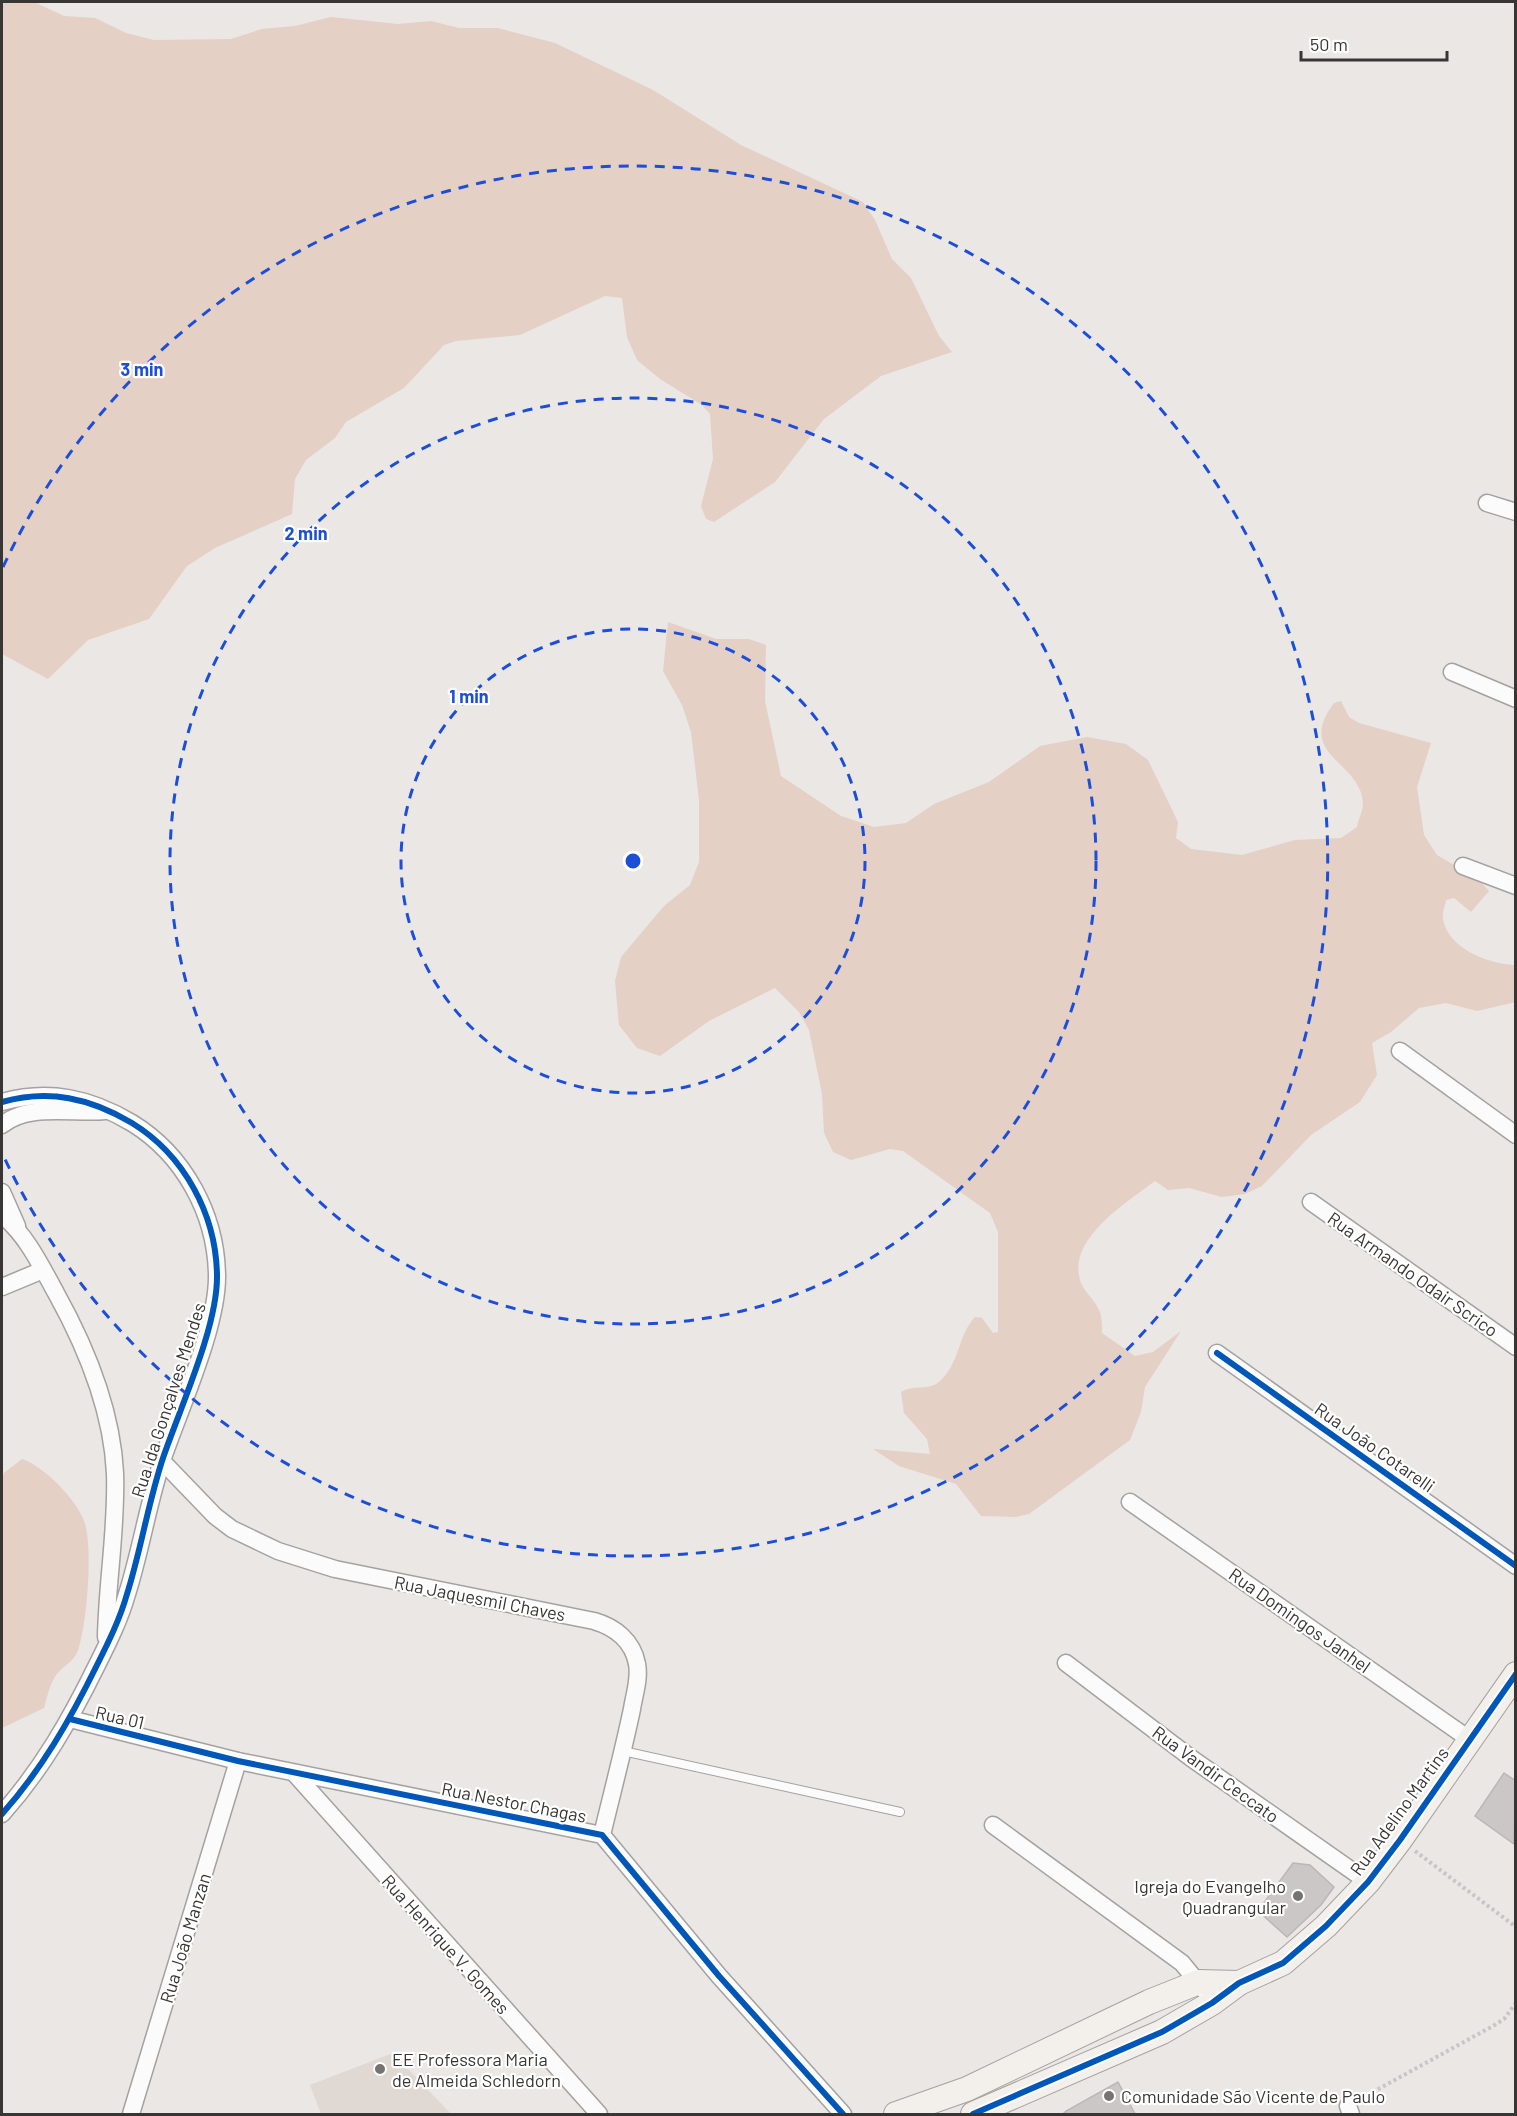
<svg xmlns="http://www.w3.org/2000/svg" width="1517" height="2116" viewBox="0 0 1517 2116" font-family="Barlow,sans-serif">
<rect width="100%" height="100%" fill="#eae7e5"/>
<polygon fill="#e0d8d2" points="393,2053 451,2114 321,2114 310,2085"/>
<g fill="#e4d0c5">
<polygon points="2,2 34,2 64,16 95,18 126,33 154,40 231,39 262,29 295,26 331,17 398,24 431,21 459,28 498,28 555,43 653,90 741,145 863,202 875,220 892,259 911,278 939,336 952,352 881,376 824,419 775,482 714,522 706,519 701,506 713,459 710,414 702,405 660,379 637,360 627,337 622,298 605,296 520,335 456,341 444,345 404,388 346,422 335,438 306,460 295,479 292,514 215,548 187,566 149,619 88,640 48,679 2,654"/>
<path d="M668,622L716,639H749L766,645L765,701L781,776L841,816L874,827L906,823L934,804L989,782L1040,746L1087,737L1126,744L1148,760L1178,822L1176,838L1191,849L1242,855L1295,840L1341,838L1357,827C1358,820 1363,811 1363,804C1362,761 1294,756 1334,703L1341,701L1349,717L1359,723L1431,743L1417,787L1424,835L1437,855L1478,879L1489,891L1471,912L1454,898L1446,900C1445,906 1442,913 1443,919C1448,949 1489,964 1515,965L1516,1002L1477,1011L1446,1003L1419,1008L1391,1032L1372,1043L1377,1075L1360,1102L1311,1135L1262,1186L1245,1194L1222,1197L1189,1188L1168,1190L1155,1181C1126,1203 1065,1240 1081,1283C1085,1293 1095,1300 1099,1310C1102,1316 1102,1326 1102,1333L1135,1356L1153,1352L1181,1331L1145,1387L1141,1412L1130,1440L1029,1514L1016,1517L981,1516L956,1484L899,1466L873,1449L930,1454L927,1439L904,1413L901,1392C913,1384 930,1392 941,1380C960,1362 958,1335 975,1317L982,1318L993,1333L998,1332V1232L990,1213L903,1151L890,1149L851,1160L833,1152L824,1133L822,1094L809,1030L799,1012L775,988L709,1021L660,1056L637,1048L619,1025L615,981L621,957L664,906L690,885L699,862V800L691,732L682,705L663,671Z"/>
<path d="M22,1459C44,1466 82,1504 86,1528C92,1555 87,1620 79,1647C75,1662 66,1663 57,1674C50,1682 47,1698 44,1708L2,1728V1479L4,1473Z"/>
</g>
<g fill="#cac7c6" stroke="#bab7b6" stroke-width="1.5">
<polygon points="1504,1773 1516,1781 1514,1844 1475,1816"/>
<polygon points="1293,1863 1310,1865 1334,1887 1321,1905 1287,1937 1258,1911"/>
<polygon points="1118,2082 1135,2114 1063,2114 1066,2111"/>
</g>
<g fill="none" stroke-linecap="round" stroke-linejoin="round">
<g stroke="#a4a2a0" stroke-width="10">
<polyline id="lane" points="623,1751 900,1812"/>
</g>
<g stroke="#a4a2a0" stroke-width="19">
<g id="street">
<polyline points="1487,503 1516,512"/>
<polyline points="1452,672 1516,699"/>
<polyline points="1463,866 1516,886"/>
<polyline points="1400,1051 1516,1135"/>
<path d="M2,1102C49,1089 90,1098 132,1123C184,1155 216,1214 217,1275C218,1326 180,1408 163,1458C148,1503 141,1550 127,1594C120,1619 108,1643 97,1665C70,1720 42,1769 2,1814"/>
<path d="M2,1125C28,1103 73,1114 105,1111"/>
<polyline points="2,1192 17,1226"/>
<polyline points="1311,1202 1516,1347"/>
<path d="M2,1215C27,1236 40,1264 56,1293C86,1347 112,1410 115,1473C117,1528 107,1582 106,1637"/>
<polyline points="2,1287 43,1270"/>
<polyline points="1217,1353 1516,1566"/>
<path d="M162,1461L215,1516L232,1529L278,1551L335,1569L594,1621C615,1627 633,1641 637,1664C640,1679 634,1695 632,1709C623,1752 612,1793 602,1835"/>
<polyline points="1130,1502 1469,1739"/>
<polyline points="1066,1663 1191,1758 1368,1882"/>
<polyline points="70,1719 238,1761 602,1835 719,1976 843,2114"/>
<polyline points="294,1773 599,2114"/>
<polyline points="993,1825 1182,1963 1204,1990"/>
<polyline points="1348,2106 1351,2114"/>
<polyline points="131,2114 238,1761"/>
</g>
</g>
<g stroke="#a4a2a0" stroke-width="26">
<g id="secondary">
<polyline points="896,2114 967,2089 1149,2002 1199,1982 1239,1983"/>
<polyline points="973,2114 1162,2032 1212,2003 1239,1983 1283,1963 1326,1926 1368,1882 1400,1840 1516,1674"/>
</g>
</g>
<g stroke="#c8c6c4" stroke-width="4" stroke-dasharray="3 3" stroke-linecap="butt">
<polyline points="1415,1851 1516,1927"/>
<polyline points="1362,2098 1493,2026 1504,2019 1516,2003"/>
</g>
<use href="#lane" stroke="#fcfbfb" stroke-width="8"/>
<use href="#street" stroke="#fcfbfb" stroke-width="16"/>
<use href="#secondary" stroke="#f3efea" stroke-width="24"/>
<g stroke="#fff" stroke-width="10">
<g id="cycleway">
<path d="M2,1102C49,1089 90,1098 132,1123C184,1155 216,1214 217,1275C218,1326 180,1408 163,1458C148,1503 141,1550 127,1594C120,1619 108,1643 97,1665C70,1720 42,1769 2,1814"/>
<polyline points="1217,1353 1516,1566"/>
<polyline points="70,1719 238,1761 602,1835 719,1976 843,2114"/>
<polyline points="973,2114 1162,2032 1212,2003 1239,1983 1283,1963 1326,1926 1368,1882 1400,1840 1516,1674"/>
</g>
</g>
<use href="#cycleway" stroke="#0057b8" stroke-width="6"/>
</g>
<g fill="none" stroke="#1d4ed8" stroke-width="3" stroke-dasharray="10 8">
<circle cx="633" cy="861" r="232"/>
<circle cx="633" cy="861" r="463"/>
<path d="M3 567A695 695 0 1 1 3 1155"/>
</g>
<g fill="#767472" stroke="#fff" stroke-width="2">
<circle cx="1298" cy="1896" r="6"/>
<circle cx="380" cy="2069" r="6"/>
<circle cx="1109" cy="2096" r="6"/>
</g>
<g text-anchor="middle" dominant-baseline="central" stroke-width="4.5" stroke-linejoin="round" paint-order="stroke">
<g font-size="18" fill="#383634" stroke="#fff">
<text transform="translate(1413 1274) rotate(35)">Rua Armando Odair Scrico</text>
<text transform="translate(168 1400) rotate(-72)">Rua Ida Gonçalves Mendes</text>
<text transform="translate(1375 1447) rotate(35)">Rua João Cotarelli</text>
<text transform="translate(480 1598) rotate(11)">Rua Jaquesmil Chaves</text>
<text transform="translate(1300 1620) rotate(35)">Rua Domingos Janhel</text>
<text transform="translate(120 1717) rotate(13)">Rua 01</text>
<text transform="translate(1216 1774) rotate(36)">Rua Vandir Ceccato</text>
<text transform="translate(514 1802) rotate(11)">Rua Nestor Chagas</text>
<text transform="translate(1399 1811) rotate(-54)">Rua Adelino Martins</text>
<text transform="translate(185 1938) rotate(-73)">Rua João Manzan</text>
<text transform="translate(446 1944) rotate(48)">Rua Henrique V. Gomes</text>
</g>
<g font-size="18" fill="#383634" stroke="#fff" text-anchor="start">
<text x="1286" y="1886" text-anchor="end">Igreja do Evangelho<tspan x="1286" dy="21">Quadrangular</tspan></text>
<text x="392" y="2059">EE Professora Maria<tspan x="392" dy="21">de Almeida Schledorn</tspan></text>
<text x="1121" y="2096">Comunidade São Vicente de Paulo</text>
</g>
</g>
<circle cx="633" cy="861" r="9" fill="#1d4ed8" stroke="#fff" stroke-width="3"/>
<g font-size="18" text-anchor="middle" font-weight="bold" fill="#1d4ed8" stroke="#fff" stroke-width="4.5" stroke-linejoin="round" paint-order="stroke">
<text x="142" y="376">3 min</text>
<text x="306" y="540">2 min</text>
<text x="469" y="703">1 min</text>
</g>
<rect width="1517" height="2116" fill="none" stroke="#383634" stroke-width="6"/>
<path d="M1301 51v9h146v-9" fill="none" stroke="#383634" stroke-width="3"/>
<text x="1310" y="51" font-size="18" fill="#383634" stroke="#ffffff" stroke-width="4.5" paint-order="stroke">50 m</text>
</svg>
